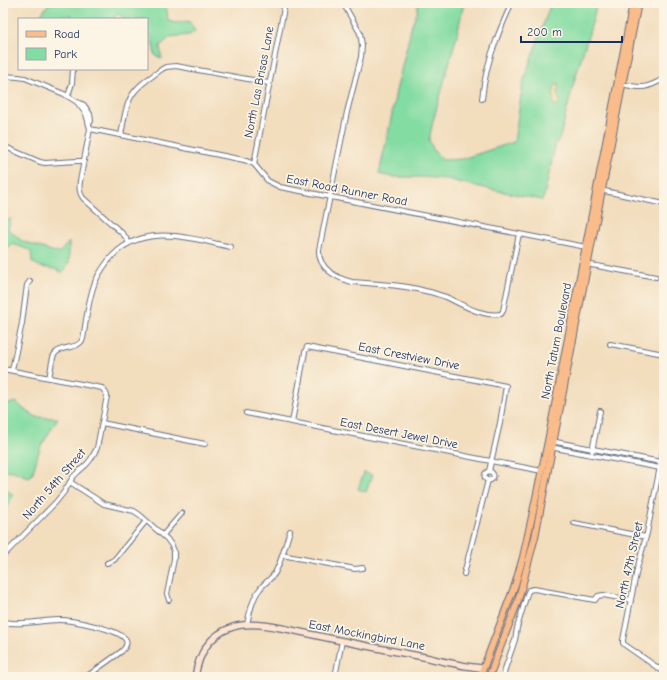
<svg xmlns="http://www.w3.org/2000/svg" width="667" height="680" viewBox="0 0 667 680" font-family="'Comic Neue',sans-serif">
<rect width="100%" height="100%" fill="#fcf5e5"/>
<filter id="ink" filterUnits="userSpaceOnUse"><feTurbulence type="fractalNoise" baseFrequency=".025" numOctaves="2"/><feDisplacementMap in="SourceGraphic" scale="8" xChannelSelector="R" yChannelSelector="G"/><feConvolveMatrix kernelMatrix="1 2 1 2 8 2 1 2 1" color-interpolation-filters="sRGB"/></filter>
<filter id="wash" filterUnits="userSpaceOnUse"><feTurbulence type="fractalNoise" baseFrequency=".012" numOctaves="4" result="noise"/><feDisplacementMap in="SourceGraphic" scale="16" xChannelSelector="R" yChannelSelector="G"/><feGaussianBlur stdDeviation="0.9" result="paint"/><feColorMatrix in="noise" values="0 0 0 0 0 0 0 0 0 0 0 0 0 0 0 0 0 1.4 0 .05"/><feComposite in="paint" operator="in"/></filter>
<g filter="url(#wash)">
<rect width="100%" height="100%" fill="#f2ddbd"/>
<g fill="#83dca2" stroke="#4f8680">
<polygon points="49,3 166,3 168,21 176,23 189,21 195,31 189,35 170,37 160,46 162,59 155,55 152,39 147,33 147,19 124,19 118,14 115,16 114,19 73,19 70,15 56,18 55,19 38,19"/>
<polygon points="418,3 464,3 456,39 433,121 429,140 434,151 443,160 462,159 514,142 523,82 551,3 597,3 592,23 574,82 560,137 556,143 544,196 542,200 466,184 447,179 422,177 392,177 379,174 391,119 396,91 412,25 417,12"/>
<polygon points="11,219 8,229 22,241 48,250 59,253 69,242 69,263 63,273 55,269 41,267 32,262 31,251 19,246 12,244 3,252 3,221"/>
<polygon points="16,402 25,410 37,417 58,418 40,448 33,472 30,477 25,476 13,471 3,470 3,404 8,404"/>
<polygon points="364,472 372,475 366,492 358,489"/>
<polygon points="3,484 6,489 13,495 3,515"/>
</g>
<path fill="#eeda9e" stroke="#84847e" d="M558,83L559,84L558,86L559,90L557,91L558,98L560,99L558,105L555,106C552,99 553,91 556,84Z"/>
</g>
<g filter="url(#ink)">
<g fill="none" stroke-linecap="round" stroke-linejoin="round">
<g stroke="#666c7f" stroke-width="6">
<g id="street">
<polyline points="275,3 284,5"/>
<path d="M343,3L360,33L362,45L361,57L347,112L319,250C318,268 336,278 352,282C376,284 401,284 425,291C432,292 439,295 446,297C463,305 481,317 501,314L503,311L519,234"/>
<polyline points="3,76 18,77 25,78 64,94 77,102 80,103 84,105 90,114 91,121 89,124"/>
<path d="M620,84C627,85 633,87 640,87C648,88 657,82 664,79"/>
<polyline points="68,96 72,83 73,69"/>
<path d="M482,99C484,79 489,59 496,41C500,28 507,16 511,3"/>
<path d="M77,102L86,114L90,129L80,181C79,188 79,192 83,198L124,235L129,243"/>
<polyline points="90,129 244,160 254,164 268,181 280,187 586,247"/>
<path d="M121,135C124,121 125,103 135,91C142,82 153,76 162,69L166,67L176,66L269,83"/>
<polyline points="3,146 40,162 45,163 77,161 83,161"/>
<polyline points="254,164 285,3"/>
<polyline points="600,190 664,204"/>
<polyline points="586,264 656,277"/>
<polyline points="610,344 664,354"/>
<polyline points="3,369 102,388 106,393 107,396 97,448 91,459 87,464 78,472 73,477 64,492 56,502 3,556"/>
<polyline points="12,370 22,323 27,285 30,281"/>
<path d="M49,377C51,371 51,362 54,355C61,344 77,351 83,339C86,321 88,302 94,285C97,276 102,269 108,261C139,221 189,238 231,247"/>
<polyline points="246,413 542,471"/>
<polyline points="292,422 305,352 307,347 506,386 500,423 489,471"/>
<polyline points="102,423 205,444"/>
<polyline points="551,441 661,462"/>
<polyline points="550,447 660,468"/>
<polyline points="592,451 600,411"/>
<circle cx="489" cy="476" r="4.5"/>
<polyline points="70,482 104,504 134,511 140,515 167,539 172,546 174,551 174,559 167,594 169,600"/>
<polyline points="574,523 646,537"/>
<polyline points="163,535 182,513"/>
<polyline points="282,555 355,569 363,568"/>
<polyline points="107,563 114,560 146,521"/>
<polyline points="464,574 488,480"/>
<path d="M3,622C22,626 40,620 59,620C71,620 120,629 126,640C128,644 125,648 122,651L86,677"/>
<path d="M247,624C249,615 253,596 260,589C264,583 271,579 275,573C282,560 285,545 290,531"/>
<polyline points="661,670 625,645 623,643 623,640 637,569 647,533 664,446"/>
<polyline points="335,677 342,641"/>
<polyline points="505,677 504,675 505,669 515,640 517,628 527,594 529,590 534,589 595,600 598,596 603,595 631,600"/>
</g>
</g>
<g stroke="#666c7f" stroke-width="8">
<path id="secondary" d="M195,677C199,653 209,635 233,627C256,620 290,630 314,635C350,643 387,650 424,657C443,661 464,667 483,668"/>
</g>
<g stroke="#666c7f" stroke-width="8">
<g id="primary">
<polyline points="480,677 515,585 523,557 531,521 548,441 633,3"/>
<polyline points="489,677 518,601 535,537 638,3"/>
</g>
</g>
<use href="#street" stroke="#fff" stroke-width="4"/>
<use href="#secondary" stroke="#fde4d0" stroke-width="5.5"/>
<use href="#primary" stroke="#f9bc8a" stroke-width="6"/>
</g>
</g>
<g text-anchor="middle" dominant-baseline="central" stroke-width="3.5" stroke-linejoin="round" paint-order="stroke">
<g font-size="12" fill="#1b2f5e" stroke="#fcf5e5">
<text transform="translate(259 82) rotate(-79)">North Las Brisas Lane</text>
<text transform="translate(347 190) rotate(11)">East Road Runner Road</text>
<text transform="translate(556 341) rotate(-79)">North Tatum Boulevard</text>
<text transform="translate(409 356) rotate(11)">East Crestview Drive</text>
<text transform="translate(399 433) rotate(11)">East Desert Jewel Drive</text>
<text transform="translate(54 484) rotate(-49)">North 54th Street</text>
<text transform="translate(629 565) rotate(-77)">North 47th Street</text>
<text transform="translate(367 635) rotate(11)">East Mockingbird Lane</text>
</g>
</g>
<rect width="667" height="680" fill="none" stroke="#fcf5e5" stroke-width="16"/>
<rect x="18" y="18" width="130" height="52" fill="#fcf5e5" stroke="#a2a6af"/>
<rect x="26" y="31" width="20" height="6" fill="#f9bc8a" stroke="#a2a6af"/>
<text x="54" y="38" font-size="12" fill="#1b2f5e">Road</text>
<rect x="26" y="48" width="20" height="12" fill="#83dca2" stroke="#a2a6af"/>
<text x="54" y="58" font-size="12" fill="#1b2f5e">Park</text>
<path d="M521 36v6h101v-6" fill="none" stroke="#1b2f5e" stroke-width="2"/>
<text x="527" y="36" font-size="12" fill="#1b2f5e" stroke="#fcf5e5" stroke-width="3" paint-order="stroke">200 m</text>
</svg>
